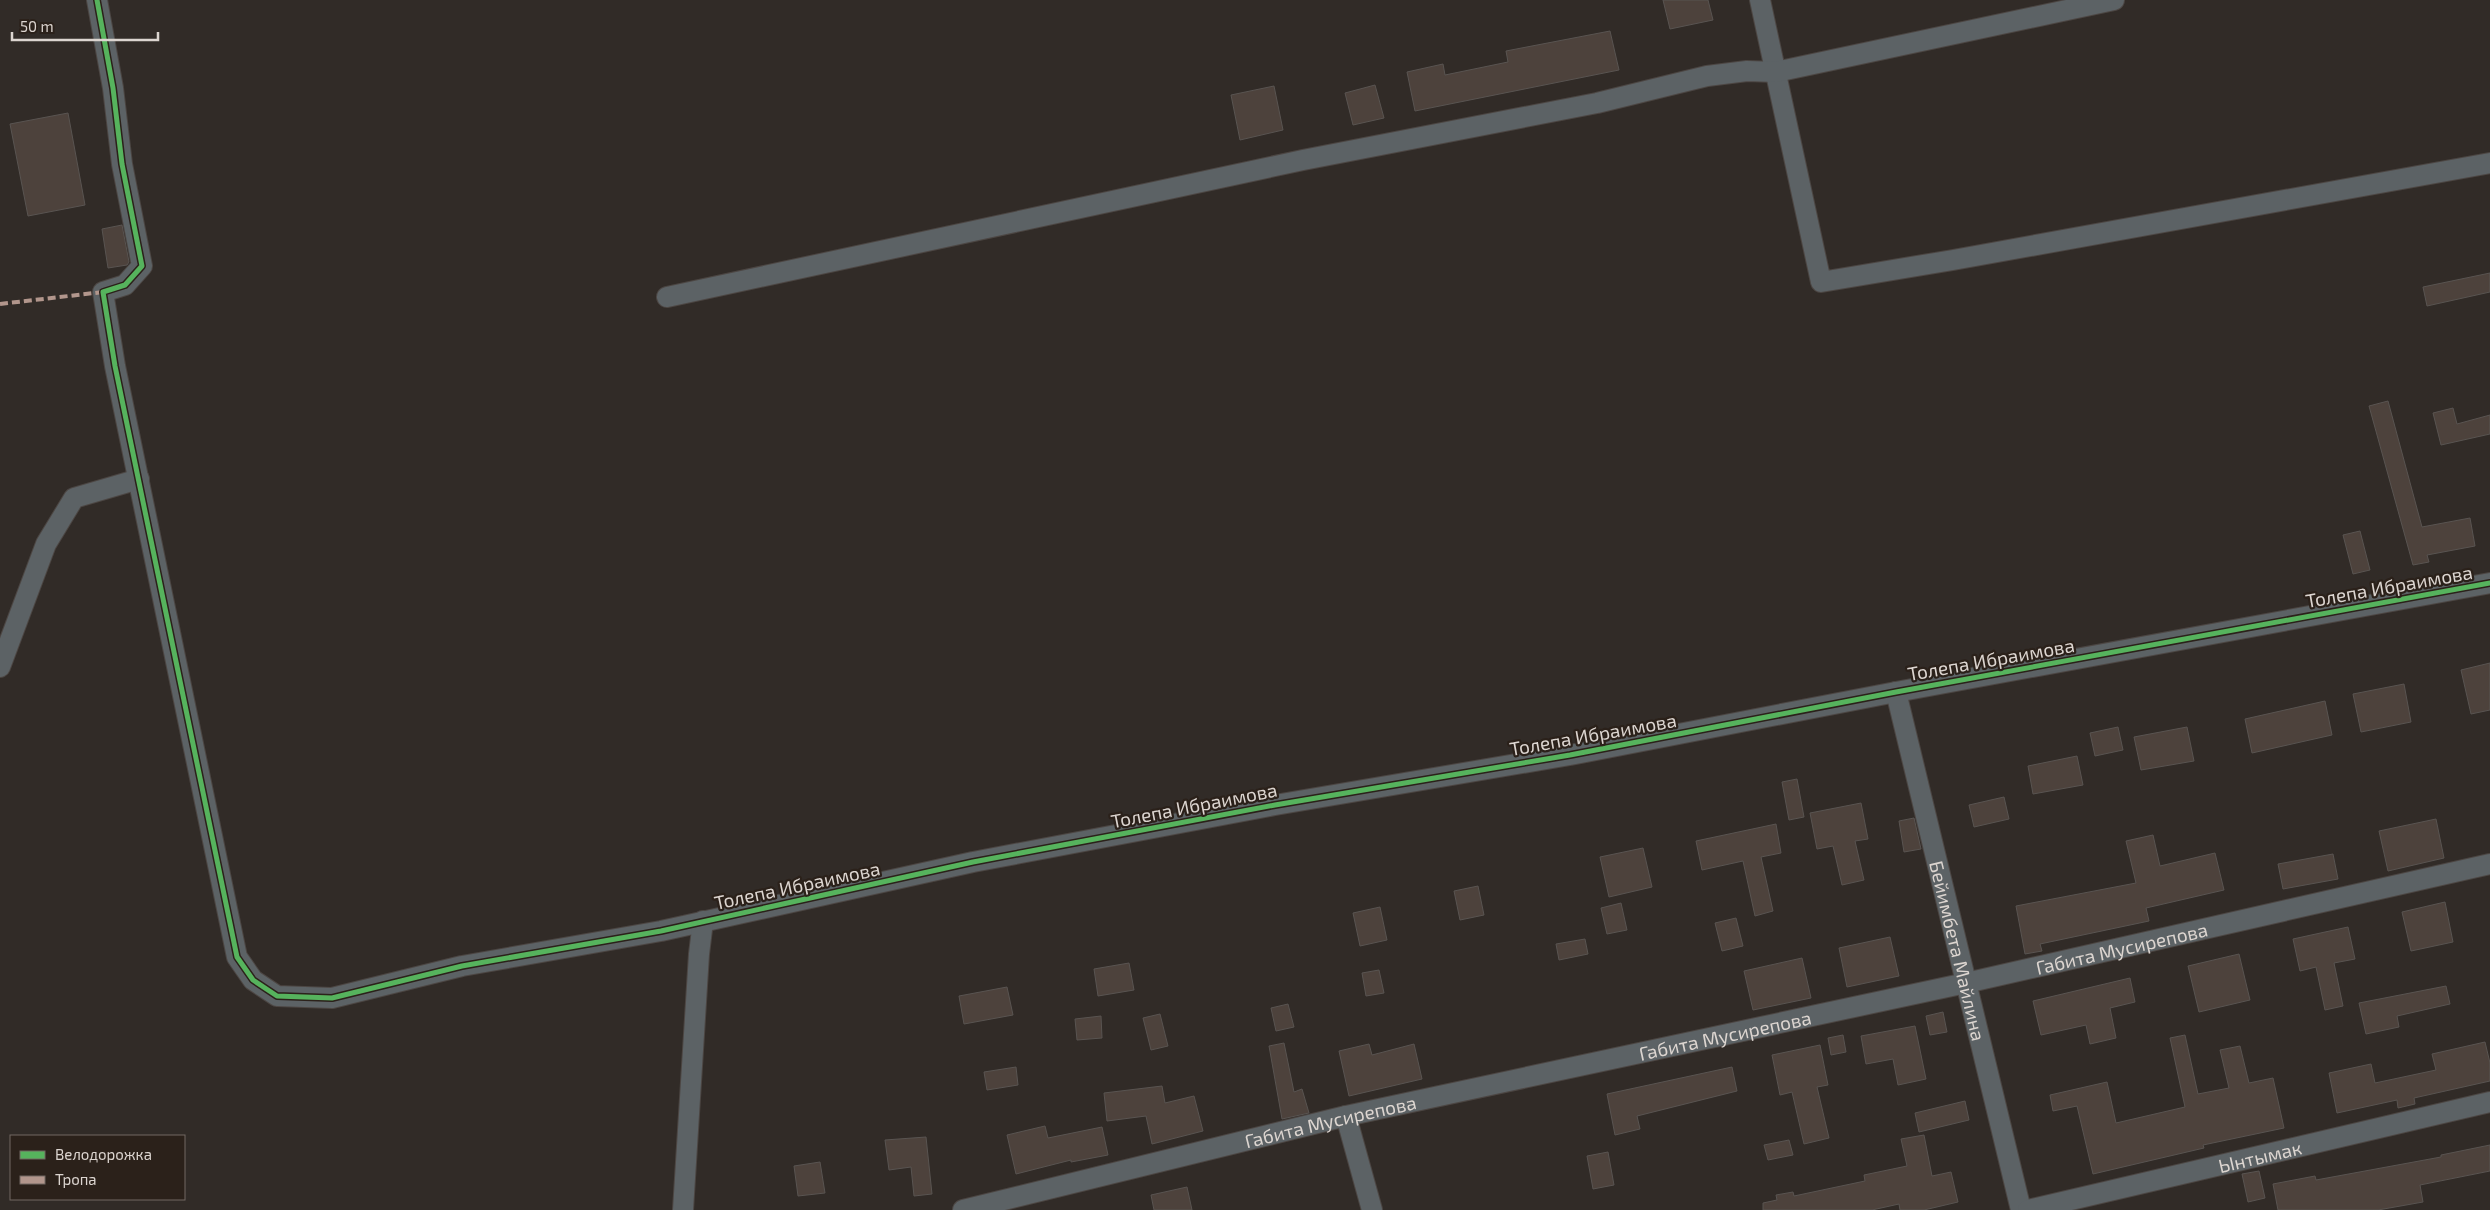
<svg xmlns="http://www.w3.org/2000/svg" width="2490" height="1210" viewBox="0 0 2490 1210" font-family="'Exo 2',sans-serif">
<rect width="100%" height="100%" fill="#312b27"/>
<g fill="#4d423c" stroke="#595451">
<polygon points="1663,0 1708,0 1713,20 1670,29"/>
<polygon points="1610,31 1619,70 1415,111 1407,72 1443,64 1445,75 1508,62 1506,51"/>
<polygon points="1375,85 1384,118 1353,125 1345,93"/>
<polygon points="1274,86 1283,130 1240,140 1231,95"/>
<polygon points="68,113 85,205 28,216 10,124"/>
<polygon points="122,225 129,262 127,265 108,268 102,229"/>
<polygon points="2490,273 2490,292 2427,306 2423,287"/>
<polygon points="2388,401 2422,527 2470,518 2475,546 2427,555 2429,562 2413,565 2369,406"/>
<polygon points="2453,408 2457,424 2490,415 2490,434 2441,445 2433,413"/>
<polygon points="2360,531 2370,570 2353,574 2343,535"/>
<polygon points="2490,663 2490,710 2471,714 2461,670"/>
<polygon points="2404,684 2411,722 2361,732 2353,694"/>
<polygon points="2325,701 2332,735 2252,753 2245,719"/>
<polygon points="2118,727 2123,750 2095,756 2090,733"/>
<polygon points="2187,727 2194,761 2141,770 2134,737"/>
<polygon points="2077,756 2083,785 2033,794 2028,766"/>
<polygon points="1797,779 1804,817 1789,820 1782,782"/>
<polygon points="2004,797 2009,819 1974,827 1969,805"/>
<polygon points="1861,803 1868,839 1855,841 1864,880 1842,885 1833,846 1817,849 1810,813"/>
<polygon points="1914,818 1921,849 1904,852 1899,821"/>
<polygon points="2436,819 2444,858 2388,871 2379,831"/>
<polygon points="1776,824 1781,853 1761,857 1773,911 1755,916 1743,861 1702,870 1696,841"/>
<polygon points="2153,835 2160,866 2215,853 2224,890 2146,908 2149,921 2040,944 2042,951 2025,954 2016,906 2136,883 2126,841"/>
<polygon points="1643,848 1652,887 1609,897 1600,857"/>
<polygon points="2333,854 2338,879 2283,889 2278,864"/>
<polygon points="1478,886 1484,915 1460,920 1454,891"/>
<polygon points="2445,902 2453,942 2411,951 2402,912"/>
<polygon points="1621,903 1627,930 1607,934 1601,908"/>
<polygon points="1380,907 1387,940 1360,946 1353,913"/>
<polygon points="1736,918 1743,946 1722,951 1715,923"/>
<polygon points="2348,927 2355,959 2334,963 2343,1006 2325,1010 2316,967 2300,971 2293,939"/>
<polygon points="1890,937 1899,976 1847,987 1839,948"/>
<polygon points="1585,939 1588,954 1559,960 1556,944"/>
<polygon points="2239,954 2250,1000 2199,1012 2188,966"/>
<polygon points="1802,958 1811,998 1753,1010 1744,971"/>
<polygon points="1129,963 1134,990 1098,996 1094,969"/>
<polygon points="1379,970 1384,993 1366,996 1362,973"/>
<polygon points="2130,978 2135,1002 2110,1008 2116,1038 2090,1044 2086,1025 2041,1035 2033,1001"/>
<polygon points="2446,986 2450,1004 2397,1016 2399,1027 2366,1034 2359,1003"/>
<polygon points="1007,987 1013,1015 964,1024 959,996"/>
<polygon points="1288,1004 1294,1027 1276,1031 1271,1008"/>
<polygon points="1943,1012 1947,1032 1930,1035 1926,1016"/>
<polygon points="1160,1014 1168,1046 1151,1050 1143,1018"/>
<polygon points="1101,1016 1102,1038 1077,1040 1075,1019"/>
<polygon points="1915,1026 1926,1079 1898,1085 1893,1059 1866,1064 1861,1036"/>
<polygon points="1843,1035 1846,1052 1831,1055 1828,1038"/>
<polygon points="2185,1035 2198,1094 2229,1088 2220,1050 2240,1046 2249,1083 2273,1078 2284,1128 2203,1145 2204,1148 2093,1174 2077,1106 2053,1111 2050,1095 2107,1082 2116,1123 2185,1107 2170,1038"/>
<polygon points="2485,1042 2490,1063 2490,1081 2414,1098 2415,1104 2398,1108 2397,1100 2337,1113 2329,1073 2371,1064 2375,1083 2436,1070 2432,1054"/>
<polygon points="1284,1043 1294,1092 1302,1089 1309,1113 1282,1119 1269,1046"/>
<polygon points="1369,1044 1372,1055 1414,1044 1422,1079 1349,1096 1339,1051"/>
<polygon points="1820,1045 1828,1085 1817,1087 1829,1138 1804,1144 1792,1092 1780,1095 1772,1055"/>
<polygon points="1016,1067 1018,1085 987,1090 984,1072"/>
<polygon points="1732,1067 1737,1091 1637,1116 1640,1129 1615,1135 1607,1094"/>
<polygon points="1162,1086 1165,1103 1194,1096 1203,1131 1152,1144 1146,1116 1107,1121 1104,1093"/>
<polygon points="1965,1101 1969,1120 1919,1132 1915,1113"/>
<polygon points="1045,1126 1048,1138 1102,1127 1108,1155 1071,1162 1071,1160 1016,1174 1007,1135"/>
<polygon points="1924,1135 1932,1176 1951,1172 1958,1202 1924,1210 1900,1210 1899,1204 1872,1210 1763,1210 1763,1203 1777,1200 1776,1195 1793,1192 1794,1196 1865,1181 1864,1175 1907,1166 1901,1139"/>
<polygon points="926,1137 932,1194 914,1196 911,1167 889,1170 885,1140"/>
<polygon points="1789,1140 1793,1155 1768,1160 1764,1145"/>
<polygon points="2490,1145 2490,1171 2420,1185 2423,1202 2378,1210 2278,1210 2273,1184 2315,1176 2316,1180 2441,1157 2441,1155"/>
<polygon points="1608,1152 1614,1185 1593,1189 1587,1156"/>
<polygon points="820,1162 825,1193 798,1196 794,1166"/>
<polygon points="2259,1171 2265,1198 2248,1202 2242,1174"/>
<polygon points="1187,1187 1192,1210 1154,1210 1151,1195"/>
</g>
<g fill="none" stroke-linecap="round" stroke-linejoin="round">
<g stroke="#4c4643" stroke-width="22">
<g id="street">
<polyline points="97,0 113,88 122,164 142,266 125,285 103,292 115,366 237,957 253,980 277,996 332,998 462,966 661,931 973,862 1275,805 1570,755 1896,692 2490,583"/>
<polyline points="1760,0 1821,282 1953,260 2490,163"/>
<polyline points="667,297 1303,160 1597,103 1707,76 1747,71 1776,72 2114,0"/>
<polyline points="0,667 46,544 74,498 139,479"/>
<path id="s1" d="M1896,692L2021,1210"/>
<polyline points="1346,1116 1372,1210"/>
<polyline points="683,1210 699,954 703,921"/>
<path id="s2" d="M963,1210L1346,1116L1966,983L2490,864"/>
<path id="s3" d="M2028,1210L2490,1102"/>
</g>
</g>
<use href="#street" stroke="#5c6265" stroke-width="20"/>
<polyline stroke="#b2968c" stroke-width="4" stroke-dasharray="8 4" stroke-linecap="butt" points="0,304 103,292"/>
<g stroke="#2b211a" stroke-width="8">
<polyline id="cycleway" points="97,0 113,88 122,164 142,266 125,285 103,292 115,366 237,957 253,980 277,996 332,998 462,966 661,931 973,862 1275,805 1570,755 1896,692 2490,583"/>
</g>
<use href="#cycleway" stroke="#56b35d" stroke-width="5"/>
</g>
<g text-anchor="middle" dominant-baseline="central" stroke-width="4.5" stroke-linejoin="round" paint-order="stroke">
<g font-size="19" fill="#dcd5d0" stroke="#2b211a">
<text transform="translate(2389 586) rotate(-10)">Толепа Ибраимова</text>
<text transform="translate(1991 659) rotate(-10)">Толепа Ибраимова</text>
<text transform="translate(1593 734) rotate(-10)">Толепа Ибраимова</text>
<text transform="translate(1194 805) rotate(-11)">Толепа Ибраимова</text>
<text transform="translate(797 885) rotate(-12)">Толепа Ибраимова</text>
<text stroke="none"><textPath href="#s2" startOffset="1188">Габита Мусирепова</textPath></text>
<text stroke="none"><textPath href="#s1" startOffset="266">Бейимбета Майлина</textPath></text>
<text stroke="none"><textPath href="#s2" startOffset="782">Габита Мусирепова</textPath></text>
<text stroke="none"><textPath href="#s2" startOffset="378">Габита Мусирепова</textPath></text>
<text stroke="none"><textPath href="#s3" startOffset="238">Ынтымак</textPath></text>
</g>
</g>
<rect x="10" y="1135" width="175" height="65" fill="#2b211a" stroke="#726963"/>
<rect x="20" y="1151" width="25" height="8" fill="#56b35d" stroke="#726963"/>
<text x="55" y="1160" font-size="15" fill="#dcd5d0">Велодорожка</text>
<rect x="20" y="1176" width="25" height="8" fill="#b2968c" stroke="#726963"/>
<text x="55" y="1185" font-size="15" fill="#dcd5d0">Тропа</text>
<path d="M12 32v8h146v-8" fill="none" stroke="#dcd5d0" stroke-width="2.5"/>
<text x="20" y="32" font-size="15" fill="#dcd5d0" stroke="#2b211a" stroke-width="4" paint-order="stroke">50 m</text>
</svg>
